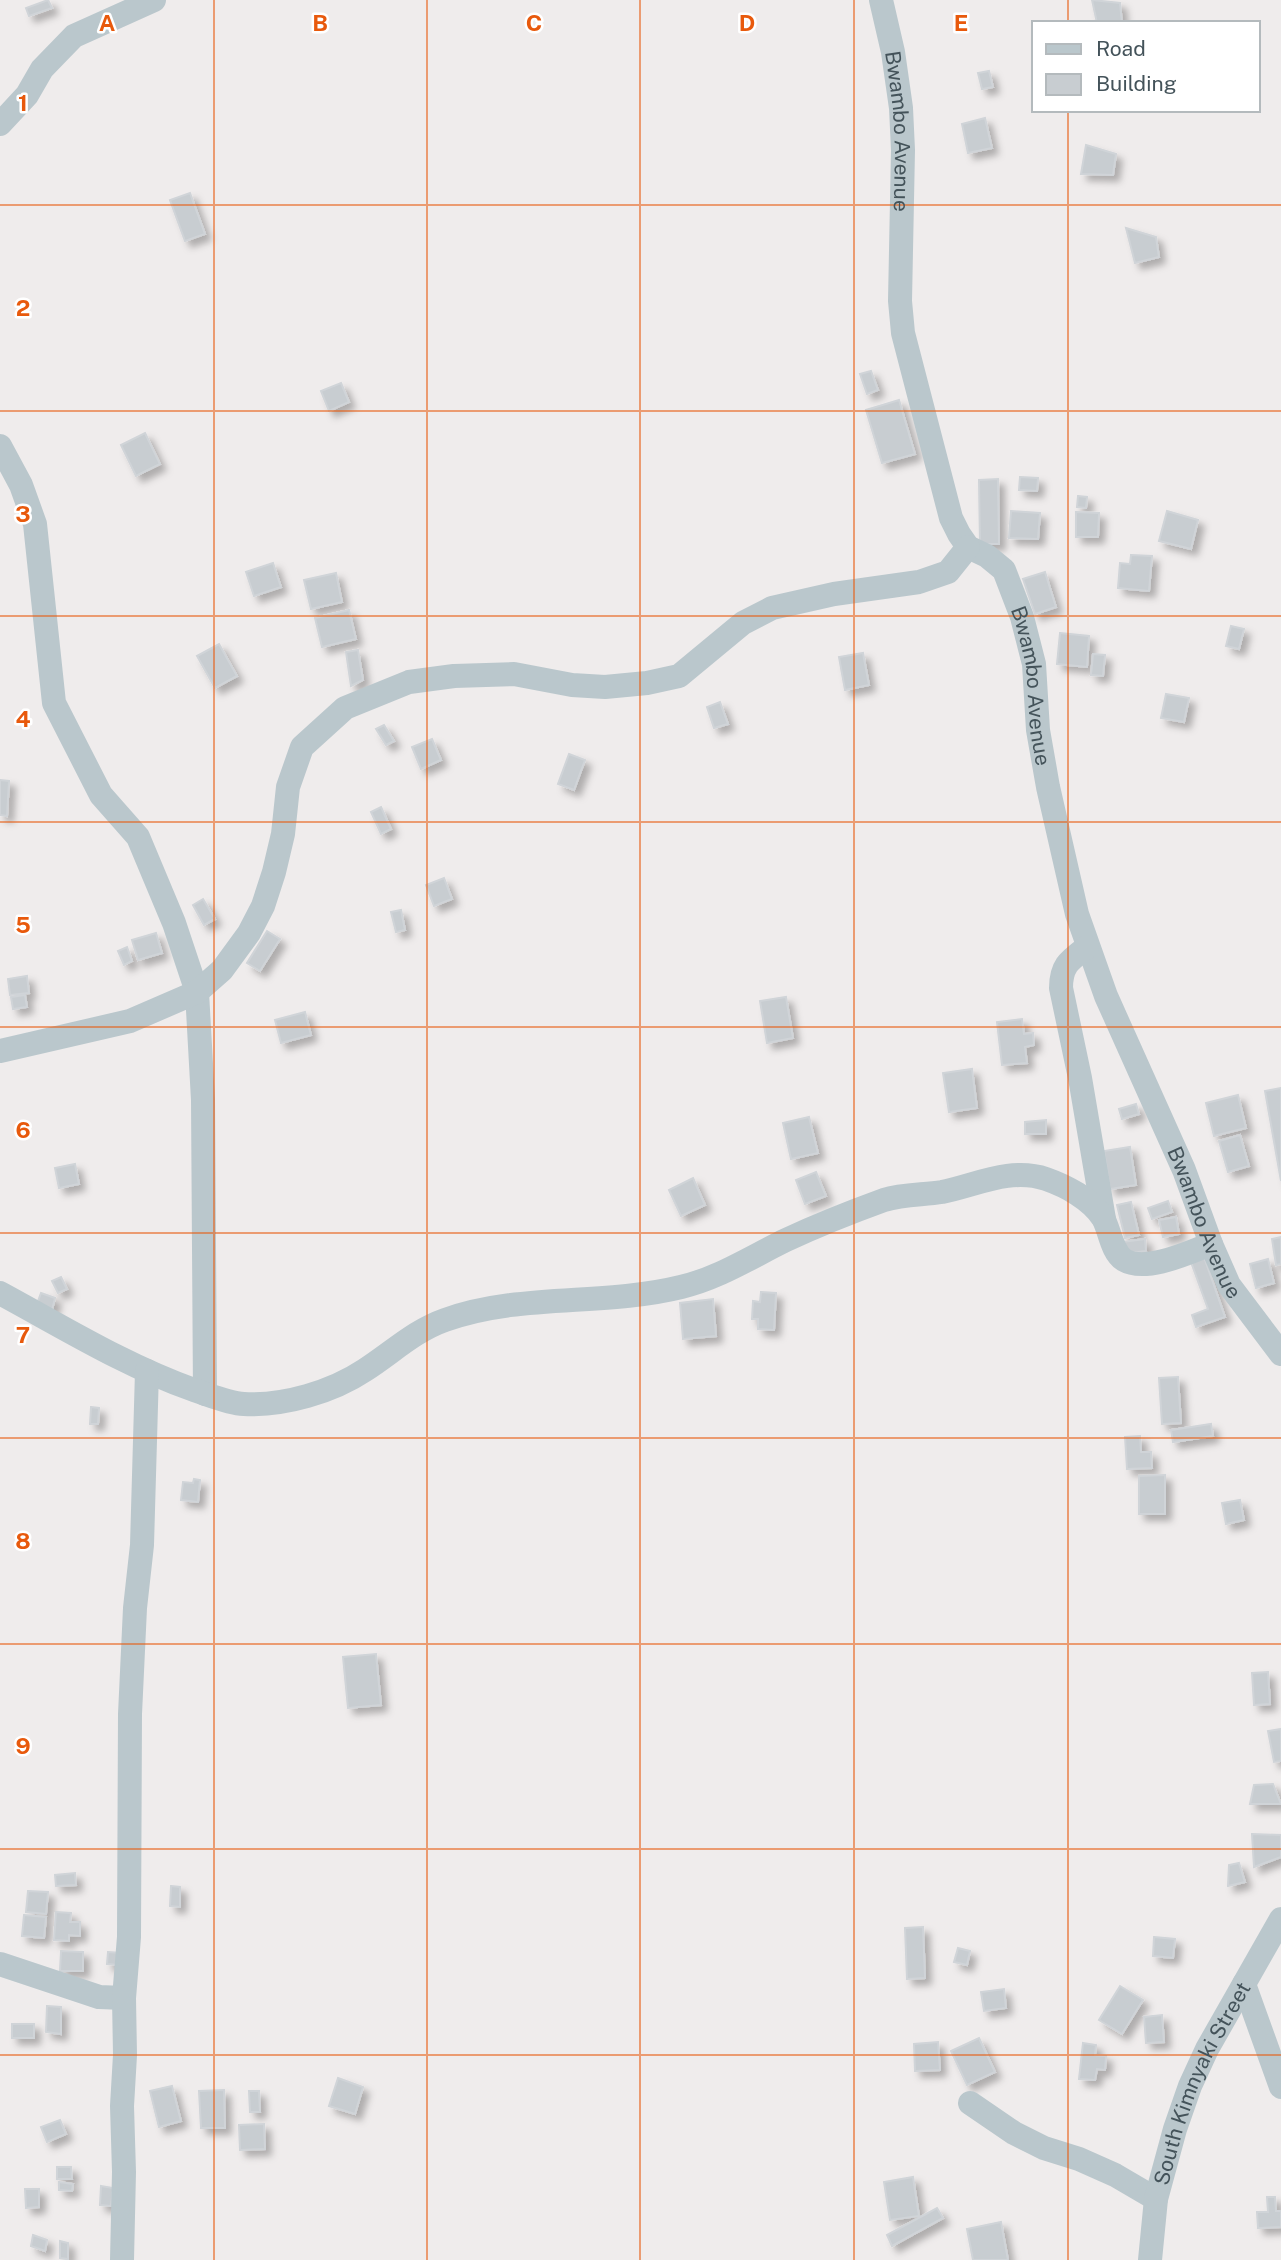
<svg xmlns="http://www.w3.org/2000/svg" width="1281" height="2260" viewBox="0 0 1281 2260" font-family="'Public Sans',sans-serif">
<defs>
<filter id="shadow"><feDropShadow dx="6" dy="6" stdDeviation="3.5" flood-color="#0004"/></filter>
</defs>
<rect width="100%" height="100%" fill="#efecec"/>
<g fill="#c8cdd1" stroke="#d0d4d8" stroke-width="2" filter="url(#shadow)">
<polygon points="48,0 52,8 29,16 26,8"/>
<polygon points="1092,0 1120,3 1122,23 1097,23"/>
<polygon points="989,71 993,87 982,89 978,73"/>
<polygon points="985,118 992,148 968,153 962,124"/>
<polygon points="1086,145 1116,154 1113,175 1081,174"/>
<polygon points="190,193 205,234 185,241 170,200"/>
<polygon points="1126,228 1156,237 1159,257 1135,263"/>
<polygon points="871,371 878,390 867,394 860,374"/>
<polygon points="341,383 349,402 329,411 321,391"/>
<polygon points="899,400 915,454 882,463 866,410"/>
<polygon points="145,433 160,464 136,476 121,445"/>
<polygon points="1020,477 1038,478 1037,491 1019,490"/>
<polygon points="998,479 999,544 980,544 979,480"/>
<polygon points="1078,496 1087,497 1086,508 1077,507"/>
<polygon points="1011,511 1040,513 1038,539 1009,538"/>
<polygon points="1167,511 1198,520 1191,549 1159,541"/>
<polygon points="1076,512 1099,513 1098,537 1076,537"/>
<polygon points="1131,555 1152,556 1149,591 1118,588 1120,563 1130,564"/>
<polygon points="273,563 281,587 254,596 246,572"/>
<polygon points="1045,572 1056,607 1035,614 1023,579"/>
<polygon points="336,573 342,602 311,609 304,580"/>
<polygon points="349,610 356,639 322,647 315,618"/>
<polygon points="1231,626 1244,629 1239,649 1226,646"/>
<polygon points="1060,633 1089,636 1087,667 1057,664"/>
<polygon points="219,644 237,676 215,688 197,656"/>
<polygon points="358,650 363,680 351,686 346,652"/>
<polygon points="863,653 869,685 845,690 839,657"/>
<polygon points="1093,654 1105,655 1103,676 1091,675"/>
<polygon points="1166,694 1189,698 1184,722 1161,718"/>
<polygon points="720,702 728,724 714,728 707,707"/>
<polygon points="384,725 394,741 386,745 376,729"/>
<polygon points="432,739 441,760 421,769 412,747"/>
<polygon points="569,754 585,760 574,790 558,784"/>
<polygon points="0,780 9,781 7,816 0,815"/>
<polygon points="381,807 391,829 381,834 371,812"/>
<polygon points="444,878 452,899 434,906 426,885"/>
<polygon points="203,899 215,919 204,925 193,905"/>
<polygon points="401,910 405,930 396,932 391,912"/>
<polygon points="267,931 280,939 260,971 247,963"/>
<polygon points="156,933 162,953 138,960 132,940"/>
<polygon points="127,947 132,961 124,965 118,951"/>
<polygon points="27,976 29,993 10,995 8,979"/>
<polygon points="25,995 27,1007 13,1009 11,997"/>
<polygon points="786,997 793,1038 767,1043 760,1001"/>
<polygon points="305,1012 311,1035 281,1043 275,1020"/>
<polygon points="1022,1019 1024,1034 1033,1033 1034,1045 1025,1047 1027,1063 1002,1065 997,1022"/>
<polygon points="972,1069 977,1108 949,1112 943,1073"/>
<polygon points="1281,1088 1281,1181 1265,1091"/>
<polygon points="1238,1095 1246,1128 1214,1136 1206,1103"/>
<polygon points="1136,1104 1139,1114 1122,1119 1119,1109"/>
<polygon points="809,1117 818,1153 791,1159 783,1123"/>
<polygon points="1046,1120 1046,1134 1025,1134 1025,1122"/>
<polygon points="1240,1135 1249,1166 1228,1172 1219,1141"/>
<polygon points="1130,1147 1136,1185 1110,1189 1104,1151"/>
<polygon points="75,1164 79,1184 59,1188 55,1168"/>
<polygon points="816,1172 826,1196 805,1204 796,1180"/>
<polygon points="693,1178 705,1205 681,1216 669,1190"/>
<polygon points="1168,1201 1172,1212 1152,1219 1148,1208"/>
<polygon points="1131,1202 1139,1235 1125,1238 1117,1205"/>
<polygon points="1176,1217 1179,1234 1163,1237 1159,1220"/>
<polygon points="1281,1237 1281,1264 1276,1265 1272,1239"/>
<polygon points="1145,1239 1146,1251 1123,1254 1122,1242"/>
<polygon points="1204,1257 1225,1317 1196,1327 1192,1315 1208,1309 1191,1262"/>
<polygon points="1268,1259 1274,1283 1256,1288 1250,1264"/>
<polygon points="61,1277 67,1289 58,1293 52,1281"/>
<polygon points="761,1292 776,1293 774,1330 758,1329 758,1319 752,1319 753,1301 760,1302"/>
<polygon points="41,1293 55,1298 52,1310 37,1304"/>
<polygon points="713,1299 716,1336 683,1339 680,1303"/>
<polygon points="1178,1377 1181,1423 1162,1424 1159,1378"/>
<polygon points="91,1407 99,1408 98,1424 90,1424"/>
<polygon points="1211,1424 1213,1436 1173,1442 1171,1430"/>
<polygon points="1140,1436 1141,1452 1151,1452 1152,1468 1127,1469 1125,1437"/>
<polygon points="1165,1475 1165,1514 1139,1514 1139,1476"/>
<polygon points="194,1479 200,1480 198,1502 181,1500 183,1482 193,1483"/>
<polygon points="1240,1500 1244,1520 1226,1524 1222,1503"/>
<polygon points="376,1654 381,1705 348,1708 343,1657"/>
<polygon points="1268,1672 1270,1704 1254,1705 1252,1673"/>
<polygon points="1281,1729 1281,1761 1274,1762 1268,1731"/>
<polygon points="1273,1784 1281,1804 1250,1804 1254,1785"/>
<polygon points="1252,1834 1281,1835 1281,1857 1254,1867"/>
<polygon points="1239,1863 1245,1882 1228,1886 1229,1865"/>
<polygon points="75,1873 76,1885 56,1886 55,1875"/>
<polygon points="171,1886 180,1887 180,1907 170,1906"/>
<polygon points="28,1891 48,1892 46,1914 26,1912"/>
<polygon points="56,1912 71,1913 70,1922 80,1922 80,1936 69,1935 69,1941 54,1940"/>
<polygon points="24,1915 46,1917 44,1938 22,1936"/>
<polygon points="923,1927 925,1978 907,1979 905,1928"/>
<polygon points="1154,1937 1175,1939 1173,1958 1153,1956"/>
<polygon points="958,1948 970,1951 967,1965 954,1962"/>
<polygon points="61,1951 83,1952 83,1971 60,1971"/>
<polygon points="108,1952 121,1953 120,1965 107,1964"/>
<polygon points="1120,1986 1143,2000 1122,2034 1099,2020"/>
<polygon points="1004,1989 1006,2008 984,2011 981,1992"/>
<polygon points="47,2006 61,2007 61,2034 46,2032"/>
<polygon points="1162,2015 1164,2042 1146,2043 1144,2017"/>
<rect x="12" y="2024" width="22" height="14"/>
<polygon points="979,2038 995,2072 967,2085 951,2051"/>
<polygon points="938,2042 940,2070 915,2071 914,2044"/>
<polygon points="1083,2043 1096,2045 1095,2055 1106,2056 1105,2070 1097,2069 1095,2080 1079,2079"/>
<polygon points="338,2078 363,2087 355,2114 329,2106"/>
<polygon points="172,2086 181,2121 159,2127 150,2091"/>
<polygon points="224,2090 225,2128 201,2128 199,2091"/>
<polygon points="249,2091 259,2091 260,2112 250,2112"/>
<polygon points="60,2120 66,2134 47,2142 41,2127"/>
<polygon points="264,2124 265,2149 240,2150 239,2125"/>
<polygon points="57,2167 71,2167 72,2179 57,2179"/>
<polygon points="913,2177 919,2216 890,2220 884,2182"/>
<polygon points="59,2182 73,2184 72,2191 59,2190"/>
<polygon points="101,2186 113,2188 111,2206 100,2205"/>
<polygon points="25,2189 39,2189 39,2207 26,2208"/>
<polygon points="1267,2197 1275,2197 1276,2211 1281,2211 1281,2227 1258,2228 1257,2212 1268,2212"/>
<polygon points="937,2208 943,2218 892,2246 887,2235"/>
<polygon points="1001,2222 1008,2260 973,2260 967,2229"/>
<polygon points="33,2235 47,2240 45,2251 31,2246"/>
<polygon points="60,2241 68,2243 68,2259 60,2258"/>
</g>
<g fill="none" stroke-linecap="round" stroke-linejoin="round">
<g stroke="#bac7cc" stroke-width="24">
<path id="s1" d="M881,0L893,52L901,108L903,150L900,301L903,333L951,518L959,534L968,547L987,556L1004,570L1022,617L1034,664L1038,730L1048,787L1077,914L1106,996L1184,1170L1211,1244L1229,1285L1281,1354"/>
<polyline points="0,124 27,95 42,69 74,36 154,0"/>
<polyline points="0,446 21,485 35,524 54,703 101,795 138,837 174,923 197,992 203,1100 205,1394"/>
<path d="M1087,947C1070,960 1061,965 1061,988L1080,1078L1104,1219"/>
<polyline points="0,1051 130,1021 197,992 222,970 249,933 263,906 274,872 283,834 288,787 302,747 345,708 409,682 454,676 514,674 572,685 605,687 647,683 679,676 743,623 772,608 834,594 919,582 948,572 968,547"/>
<path d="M0,1293C63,1327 126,1366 194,1390C210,1395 227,1403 244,1404C284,1406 332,1392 365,1370C393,1352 414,1331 445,1320C520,1293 604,1306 681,1287C719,1278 751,1257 786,1240C818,1225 851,1212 884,1200C903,1194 923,1195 942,1192C976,1185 1011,1167 1046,1179C1066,1186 1091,1199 1103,1218C1110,1230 1111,1251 1124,1260C1146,1273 1190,1252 1211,1244"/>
<polyline points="0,1964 99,1997 124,1998"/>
<polyline points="1244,1984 1281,2087"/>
<polyline points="970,2103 1014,2133 1044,2148 1079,2159 1115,2175 1156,2199"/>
<polyline points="122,2260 124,2172 122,2106 125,2055 124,1998 129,1937 130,1714 135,1608 142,1545 147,1371"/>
<path id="s2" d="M1150,2260L1156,2199L1175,2129L1190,2086L1207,2049L1281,1919"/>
</g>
</g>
<path fill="none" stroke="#e8590c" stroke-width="2" stroke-opacity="0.55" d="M214,0V2260M427,0V2260M640,0V2260M854,0V2260M1068,0V23M1068,110V2260M0,205H1281M0,411H1281M0,616H1281M0,822H1281M0,1027H1281M0,1233H1281M0,1438H1281M0,1644H1281M0,1849H1281M0,2055H1281"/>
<g text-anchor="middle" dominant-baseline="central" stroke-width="5" stroke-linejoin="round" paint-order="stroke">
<g font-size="21" fill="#44535a" stroke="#fff">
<text stroke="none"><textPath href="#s1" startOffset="133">Bwambo Avenue</textPath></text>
<text stroke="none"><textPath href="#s1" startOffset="723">Bwambo Avenue</textPath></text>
<text stroke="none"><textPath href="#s1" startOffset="1290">Bwambo Avenue</textPath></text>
<text stroke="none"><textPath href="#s2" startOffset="186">South Kimnyaki Street</textPath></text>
</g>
</g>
<g font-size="23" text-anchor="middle" font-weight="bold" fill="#e8590c" stroke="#fff" stroke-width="5" stroke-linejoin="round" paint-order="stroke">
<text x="107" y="31">A</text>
<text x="320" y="31">B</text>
<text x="534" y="31">C</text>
<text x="747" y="31">D</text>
<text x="961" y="31">E</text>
<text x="23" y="111">1</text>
<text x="23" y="316">2</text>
<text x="23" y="522">3</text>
<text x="23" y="727">4</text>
<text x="23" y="933">5</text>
<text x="23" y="1138">6</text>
<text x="23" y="1343">7</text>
<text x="23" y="1549">8</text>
<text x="23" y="1754">9</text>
</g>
<rect x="1032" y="21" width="228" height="91" fill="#ffffff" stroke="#b4babd" stroke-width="2"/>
<rect x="1046" y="44" width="35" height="10" fill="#bac7cc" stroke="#b4babd" stroke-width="2"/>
<text x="1096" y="56" font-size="21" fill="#44535a">Road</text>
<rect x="1046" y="74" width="35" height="21" fill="#c8cdd1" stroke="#b4babd" stroke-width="2"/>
<text x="1096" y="91" font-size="21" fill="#44535a">Building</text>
</svg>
